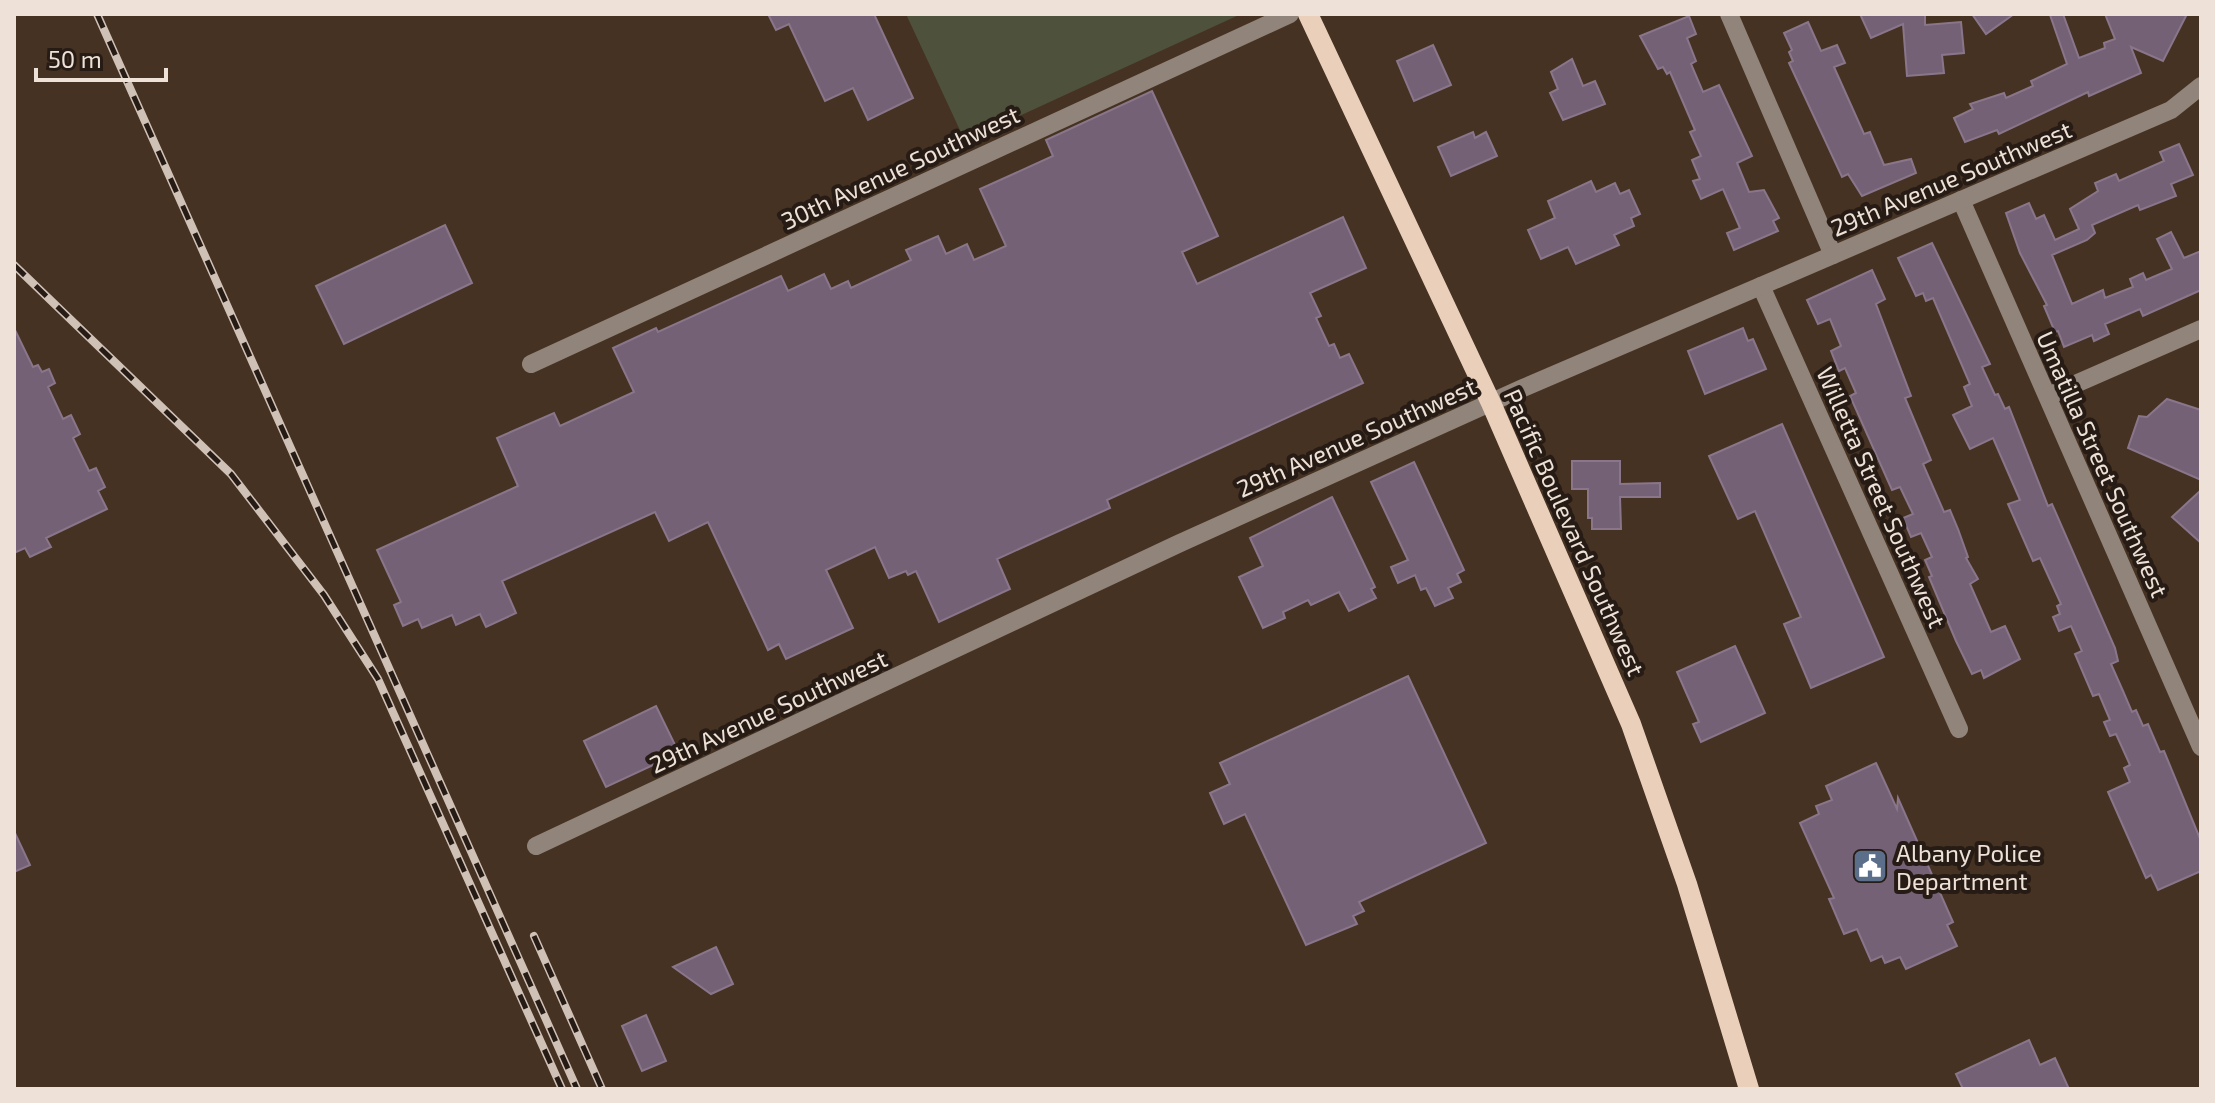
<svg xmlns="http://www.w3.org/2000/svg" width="2215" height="1103" viewBox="0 0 2215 1103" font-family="'Exo 2',sans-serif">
<rect width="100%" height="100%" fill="#463222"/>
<polygon fill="#4e523c" points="906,14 1241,14 965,141"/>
<g fill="#746175" stroke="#89768b" stroke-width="2">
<polygon points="768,14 874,14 913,98 868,120 853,88 825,101 789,24 776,30"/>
<polygon points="1860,14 1925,14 1925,25 1961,22 1964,53 1942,55 1944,73 1907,76 1903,24 1871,38"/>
<polygon points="1972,14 2014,14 1986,34"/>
<polygon points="2063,14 2079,58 2105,48 2104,43 2115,39 2105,14 2187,14 2163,61 2131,47 2141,73 2089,96 2088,92 1999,134 1997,130 1965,142 1954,118 1973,109 1970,104 2004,93 2006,98 2033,86 2031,81 2067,64 2050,15"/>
<polygon points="1689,16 1696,34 1687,38 1696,61 1691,64 1703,92 1719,85 1752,156 1737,163 1749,192 1764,190 1779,218 1773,221 1778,231 1734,250 1727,233 1740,228 1723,189 1701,199 1693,181 1700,179 1692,160 1701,156 1690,132 1695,130 1670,72 1667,74 1663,67 1658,69 1640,36"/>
<polygon points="1808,22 1821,51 1837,45 1845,63 1834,67 1864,134 1870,132 1884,165 1911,159 1916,173 1862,196 1848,174 1842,177 1789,63 1793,61 1789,52 1792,50 1784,33"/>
<polygon points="1433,45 1451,85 1414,101 1397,61"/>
<polygon points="1572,59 1583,86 1595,81 1605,104 1563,120 1550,93 1558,89 1551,72"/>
<polygon points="1152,91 1218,236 1182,252 1197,284 1343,217 1366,268 1310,293 1321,316 1316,318 1329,346 1334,344 1340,358 1349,354 1363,383 1107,500 1110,508 997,559 1010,589 939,622 916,571 908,575 906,571 889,578 875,547 826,570 853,628 786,659 779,644 768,650 708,522 669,541 655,512 502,581 516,613 486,627 480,614 456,625 452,615 422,628 418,619 403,626 394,605 401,602 377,550 518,486 497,438 554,413 560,426 634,392 613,348 656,328 658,332 781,276 788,291 824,274 831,289 848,281 851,288 911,260 906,250 938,236 946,254 967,244 974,260 1006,246 980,189 1053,156 1046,140"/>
<polygon points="1473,132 1475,138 1486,132 1497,156 1451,176 1438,147"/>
<polygon points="2179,144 2193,175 2171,184 2176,196 2140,210 2138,205 2092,225 2095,233 2087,240 2052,255 2072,304 2103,290 2105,298 2133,287 2130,279 2143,273 2146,280 2172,269 2157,239 2171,232 2184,258 2201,251 2201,290 2143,316 2140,309 2105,324 2109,334 2094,341 2092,335 2064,347 2058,331 2055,332 2044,306 2047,305 2020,253 2006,213 2029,203 2036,219 2044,215 2055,240 2079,229 2070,209 2098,191 2095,183 2116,174 2119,181 2164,161 2160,152"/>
<polygon points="1591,181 1596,192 1615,183 1620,194 1629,190 1640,214 1631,218 1634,226 1614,235 1619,245 1576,264 1568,247 1541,259 1528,230 1555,218 1548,201"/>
<polygon points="445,225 472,283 344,344 316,286"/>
<polygon points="1932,243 1990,364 1982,367 1995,395 1998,394 2005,409 2009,407 2048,506 2052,504 2115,648 2118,661 2111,664 2123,691 2132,712 2136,710 2143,726 2148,724 2160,752 2164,751 2201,841 2201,871 2158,890 2151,875 2146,878 2108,792 2130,782 2124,768 2130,765 2116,734 2110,736 2104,722 2110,720 2099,694 2093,696 2075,654 2082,651 2071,626 2059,631 2053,617 2060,614 2057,606 2061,604 2040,558 2033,561 2008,504 2020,500 1993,438 1970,449 1953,415 1972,406 1964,387 1970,384 1933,298 1926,301 1923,293 1916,296 1898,258"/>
<polygon points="1872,270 1885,299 1876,304 1911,396 1905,398 1931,460 1923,464 1944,512 1950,510 1958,529 1968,557 1966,558 1978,579 1970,584 1991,632 2005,626 2020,659 1984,678 1981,670 1972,674 1956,641 1929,577 1932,576 1925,560 1932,557 1921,533 1911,537 1903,518 1913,514 1900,487 1892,490 1850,396 1856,393 1845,368 1839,371 1831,351 1841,346 1830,319 1818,324 1807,300"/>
<polygon points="14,328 33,367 38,365 42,372 49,369 55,383 48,387 63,419 71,415 80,434 73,438 89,471 96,468 105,487 98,491 107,509 46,538 51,547 30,557 25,548 14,553"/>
<polygon points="1743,328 1748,341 1753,339 1766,369 1705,394 1688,351"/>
<polygon points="2167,399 2201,410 2201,480 2128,448 2139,416 2147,417"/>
<polygon points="1782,424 1884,657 1811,688 1784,624 1801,617 1755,511 1738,519 1709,456"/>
<polygon points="1572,461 1620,461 1620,484 1660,483 1660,497 1620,497 1621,529 1592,529 1592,518 1588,518 1588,489 1572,489"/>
<polygon points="1414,462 1464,570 1457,574 1461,582 1448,588 1453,598 1435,606 1426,588 1421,590 1415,575 1398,583 1391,567 1408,560 1371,482"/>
<polygon points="2201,490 2201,543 2172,517"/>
<polygon points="1332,497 1375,587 1371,589 1376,598 1349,611 1339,592 1311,605 1308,600 1283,612 1285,618 1263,628 1239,577 1263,566 1250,538"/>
<polygon points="1735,646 1765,713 1701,742 1693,724 1699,722 1677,672"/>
<polygon points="1408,676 1486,843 1359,902 1364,911 1353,916 1357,924 1306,945 1245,814 1224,824 1210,793 1230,784 1220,763"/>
<polygon points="656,706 679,753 606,787 584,741"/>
<polygon points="1876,763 1897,809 1898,798 1953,922 1947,925 1957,946 1906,969 1900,957 1885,963 1882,956 1871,961 1857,929 1844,934 1829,899 1834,898 1800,823 1819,814 1816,806 1832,800 1826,786"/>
<polygon points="14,831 30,865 14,872"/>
<polygon points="716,947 733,984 711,994 673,967"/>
<polygon points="646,1015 666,1061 642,1071 622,1026"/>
<polygon points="2029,1040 2040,1065 2055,1058 2069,1089 1963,1089 1956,1074"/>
</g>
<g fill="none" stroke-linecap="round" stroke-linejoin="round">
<g stroke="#91847a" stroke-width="18">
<polyline points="1729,14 1833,255"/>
<polyline points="1961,200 2201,747"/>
<polyline points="1761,286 1959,729"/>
<polyline points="531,364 1290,14"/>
<polyline points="2048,396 2201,329"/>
<polyline points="536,846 1178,544 1523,388 2171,110 2201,86"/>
</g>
<polyline stroke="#ead0bb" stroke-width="20" points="1308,14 1491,403 1631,724 1687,884 1749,1089"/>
<g stroke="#d0c1b6" stroke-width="8">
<g id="rail">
<polyline points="97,14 577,1089"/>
<polyline points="14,265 231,474 324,595 378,679 562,1089"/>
<polyline points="534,936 602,1089"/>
</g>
</g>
<use href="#rail" stroke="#261c15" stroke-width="5" stroke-dasharray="15" stroke-linecap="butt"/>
</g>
<defs>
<g id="civic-square" transform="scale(1.8)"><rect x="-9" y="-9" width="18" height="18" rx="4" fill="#5c6f8a" stroke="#261c15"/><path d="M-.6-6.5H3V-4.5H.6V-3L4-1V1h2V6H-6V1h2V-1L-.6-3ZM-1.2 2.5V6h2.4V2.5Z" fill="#fff"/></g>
</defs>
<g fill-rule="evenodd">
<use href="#civic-square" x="1870" y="866"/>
</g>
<g text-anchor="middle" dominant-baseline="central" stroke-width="8" stroke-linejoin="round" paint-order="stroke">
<g font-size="24" fill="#eee1d7" stroke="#261c15">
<text transform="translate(900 167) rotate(-25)">30th Avenue Southwest</text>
<text transform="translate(1951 178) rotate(-23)">29th Avenue Southwest</text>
<text transform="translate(1356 437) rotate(-24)">29th Avenue Southwest</text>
<text transform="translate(2103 464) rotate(66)">Umatilla Street Southwest</text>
<text transform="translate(1882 497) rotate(66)">Willetta Street Southwest</text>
<text transform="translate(1575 532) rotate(66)">Pacific Boulevard Southwest</text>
<text transform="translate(768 711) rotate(-25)">29th Avenue Southwest</text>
</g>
<g font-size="24" fill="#eee1d7" stroke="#261c15" text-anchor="start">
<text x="1896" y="852">Albany Police<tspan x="1896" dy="28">Department</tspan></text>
</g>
</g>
<rect width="2215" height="1103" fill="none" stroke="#eee1d7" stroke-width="32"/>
<path d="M36 68v12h130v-12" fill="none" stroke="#eee1d7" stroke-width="4"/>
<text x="48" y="68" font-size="24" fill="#eee1d7" stroke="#261c15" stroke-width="6" paint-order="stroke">50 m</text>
</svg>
